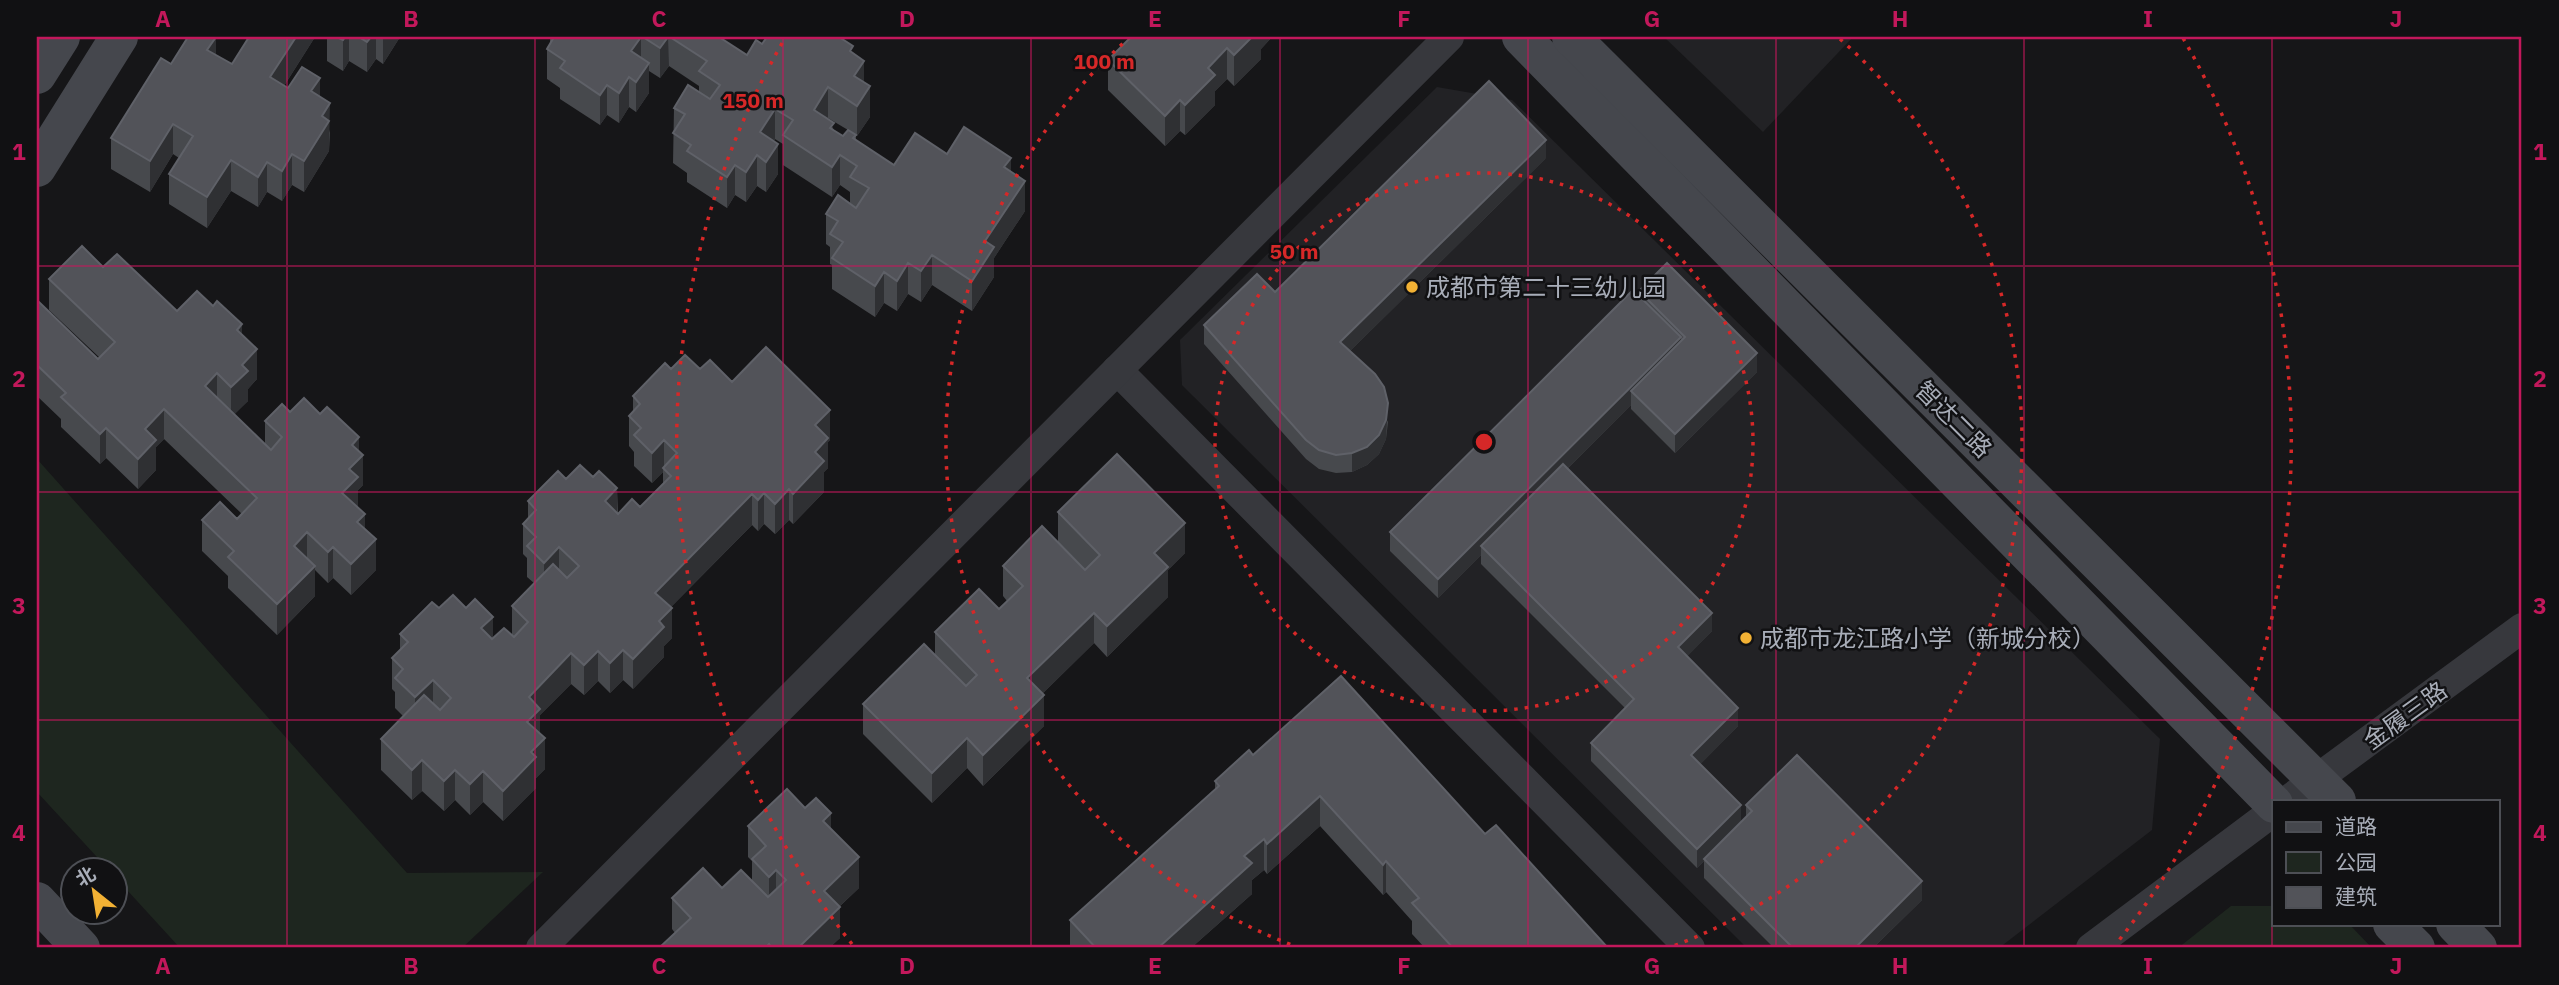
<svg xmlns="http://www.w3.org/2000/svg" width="2559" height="985" viewBox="0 0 2559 985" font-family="'IBM Plex Sans','Noto Sans SC',sans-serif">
<rect width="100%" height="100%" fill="#161618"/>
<g fill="#222225">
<polygon points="1664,37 1853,37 1763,132"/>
<polygon points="1437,87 1512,100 2160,739 2152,830 1999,948 1747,948 1182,385 1180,340"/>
</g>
<g fill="#1e261f">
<polygon points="37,459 407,873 543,872 462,948 180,948 116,878 116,870 108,869 37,792"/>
<polygon points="2231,906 2274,906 2274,924 2349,924 2372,948 2178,948"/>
</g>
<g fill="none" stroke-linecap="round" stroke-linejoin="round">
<g stroke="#37383d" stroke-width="30">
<polyline points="1117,370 1690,948"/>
<polyline points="2287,801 2522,628"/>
<polyline points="541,948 1449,37"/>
<polyline points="2091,948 2274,811"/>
</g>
<g stroke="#45474d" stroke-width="38">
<polyline points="1521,37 2274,804"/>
<polyline points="1571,37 2337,801"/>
<polyline points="37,75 61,37"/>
<polyline points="37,168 119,37"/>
<polyline points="37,901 81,948"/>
<polyline points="2392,924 2416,948"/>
<polyline points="2455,924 2478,948"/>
</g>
</g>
<g fill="#47494d" fill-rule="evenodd">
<polygon points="315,37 284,86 288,88 320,96 330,133 329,151 304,192 292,185 282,201 267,192 258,207 231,191 207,228 169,204 169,174 179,158 173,154 150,192 111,169 111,138 171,64 216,55 232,64"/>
<polygon points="327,37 400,37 383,64 376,59 367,72 349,61 343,71 327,61"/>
<path d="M550,37H719L747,55L762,44L853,54L864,83L870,117L857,136H856V140L894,165L947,154L1011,171L1025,211L994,258V277L972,311L932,285L921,302L908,294L897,311L884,303L875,317L832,289V265L830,264V247L826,244V214L850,204V192L840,185L832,197L783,165V144L775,139L774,141L778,174L766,192L757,186L746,202L735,195L727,208L687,182V173L673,163L674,108L699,93V86L669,66L660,78L649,71V93L636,112L629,107L619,123L607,115L600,125L560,99V88L547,79V49L550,44ZM828,118L848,130L843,136L834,130L828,119Z"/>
<polygon points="1131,37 1272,37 1261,49 1261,59 1234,86 1227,79 1215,91 1215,105 1185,135 1180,131 1165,146 1108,90 1108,60"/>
<polygon points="1546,158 1350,351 1388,422 1386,439 1379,454 1367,465 1352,472 1336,473 1319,469 1306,459 1204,344 1204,325 1275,292"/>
<polygon points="103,267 177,311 242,335 257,379 248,389 248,401 234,414 265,444 265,421 290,412 359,451 363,485 358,490 358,508 365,529 376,570 351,595 333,578 328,583 315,570 315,596 277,635 228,588 228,576 202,551 202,520 237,519 242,514 164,439 156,447 156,470 138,489 106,458 100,464 61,427 61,419 37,396 37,300 98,359 100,358 49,310 49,279"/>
<polygon points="1639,291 1757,372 1675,453 1631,409 1631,405 1568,468 1712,631 1687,656 1738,726 1700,764 1741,822 1746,817 1746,805 1922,900 1873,948 1774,948 1704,878 1704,861 1697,868 1591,761 1591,743 1625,708 1481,564 1481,555 1438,598 1390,551 1390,532 1639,296"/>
<polygon points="671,369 700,369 732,382 830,440 828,442 828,468 824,472 824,492 793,524 789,520 775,534 764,524 758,531 752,525 671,607 672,638 664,646 664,657 633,689 623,680 610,693 598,681 584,695 571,684 540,715 540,734 545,769 536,778 536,788 503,821 483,802 470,815 455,800 444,811 422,791 412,800 381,770 381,739 403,716 395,708 395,692 392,689 392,658 400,650 400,634 439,608 493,638 512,635 512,606 534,583 527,577 527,558 523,554 523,524 528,519 528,501 566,479 593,477 617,488 618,514 640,507 663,484 663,472 652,483 634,466 634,452 629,446 629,416 633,412 633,396"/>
<polygon points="1058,512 1185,553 1168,570 1168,597 1107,657 1094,643 1042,694 1044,726 983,786 967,768 932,803 863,734 863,704 935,654 935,632 999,609 1007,601 1003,596 1003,566 1058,542"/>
<polygon points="1253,755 1485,834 1608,948 1425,948 1412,934 1412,921 1386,892 1383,895 1320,826 1267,874 1264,870 1252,880 1252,894 1191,948 1070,948 1070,920 1215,790 1215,781"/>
<polygon points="805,808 831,829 859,888 839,907 840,938 829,948 659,948 675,933 672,929 672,898 752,880 752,861 748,857 748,826"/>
</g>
<g fill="#2f3033">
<polygon points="216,37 216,67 207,50"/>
<polygon points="296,37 315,37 270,108 270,77"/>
<polygon points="345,37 349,37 349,61 343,71 343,40"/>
<polygon points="371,37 376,37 376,59 367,72 367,42"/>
<polygon points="383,37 400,37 383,64"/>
<polygon points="641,37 641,66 631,51"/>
<polygon points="668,37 669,66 660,78 660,48"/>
<polygon points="1252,37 1272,37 1261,49 1261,59 1234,86 1234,55"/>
<polygon points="1227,48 1227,79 1215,91 1215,105 1185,135 1185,105 1208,68"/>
<polygon points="864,61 864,91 854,76"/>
<polygon points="649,63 649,93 636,112 636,82"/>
<polygon points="629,77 629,107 619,123 619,93"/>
<polygon points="320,78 320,108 311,91"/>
<polygon points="607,85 607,115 600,125 600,95"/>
<polygon points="870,86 870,117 857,136 857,106"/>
<polygon points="828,87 828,118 814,140 814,110"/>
<polygon points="1180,100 1180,131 1165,146 1165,116"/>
<polygon points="330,103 329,151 304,192 304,161 322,116"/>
<polygon points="775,109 775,139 762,159 760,132"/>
<polygon points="173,124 173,154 150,192 150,161"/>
<polygon points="1546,140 1546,158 1340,361 1340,342"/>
<polygon points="778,144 778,174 766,192 766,162"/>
<polygon points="292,154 292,185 282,201 282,171"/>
<polygon points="757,155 757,186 746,202 746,172"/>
<polygon points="840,155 840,185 832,197 832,167"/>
<polygon points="1011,158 1011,188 1004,167"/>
<polygon points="231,160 231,191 207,228 207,197"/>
<polygon points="267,162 267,192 258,207 258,177"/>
<polygon points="735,165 735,195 727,208 727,177"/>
<polygon points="1025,181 1025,211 994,258 994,277 972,311 972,281 985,241"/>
<polygon points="932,255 932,285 921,302 921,271"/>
<polygon points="908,263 908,294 897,311 897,281"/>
<polygon points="884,272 884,303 875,317 875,286"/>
<polygon points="242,324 242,355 237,330"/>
<polygon points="1681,337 1681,356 1631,391 1631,405 1485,550 1481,546 1481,555 1438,598 1438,579"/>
<polygon points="257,349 257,379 248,389 248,401 231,418 231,387 242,365"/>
<polygon points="1757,353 1757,372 1675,453 1675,434"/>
<polygon points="217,373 217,404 205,386"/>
<polygon points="1388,403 1386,439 1379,454 1367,465 1352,472 1352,453"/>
<polygon points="164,409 164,439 156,447 156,470 138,489 138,459 145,429"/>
<polygon points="830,410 830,440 828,442 828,468 824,472 824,492 793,524 793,494 815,425"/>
<polygon points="106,428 106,458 100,464 100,434"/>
<polygon points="359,437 359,458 363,455 363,485 358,490 358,508 342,493 349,469 352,445"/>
<polygon points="664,440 664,470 663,468 663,472 652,483 652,453"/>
<polygon points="617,488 617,519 605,501"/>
<polygon points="789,489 789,520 775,534 775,504"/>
<polygon points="764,493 764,524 758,531 758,500"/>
<polygon points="752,494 752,525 655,623 655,593"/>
<polygon points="365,514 365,545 357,522"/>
<polygon points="1185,523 1185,553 1168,570 1168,597 1107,657 1107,626 1154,553"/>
<polygon points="307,532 307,563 294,546"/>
<polygon points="376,539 376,570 351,595 351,564"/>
<polygon points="333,547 333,578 328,583 328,552"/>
<polygon points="559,547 559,577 544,593 544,563"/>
<polygon points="315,566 315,596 277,635 277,604"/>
<polygon points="672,608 672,638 664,646 664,657 633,689 633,659 659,621"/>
<polygon points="1094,613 1094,643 1027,709 1027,678"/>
<polygon points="1712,613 1712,631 1678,666 1678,647"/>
<polygon points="493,617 493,647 481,628"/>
<polygon points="623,650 623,680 610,693 610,663"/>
<polygon points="598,651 598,681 584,695 584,665"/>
<polygon points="571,653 571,684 540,715 540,739 527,752 529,697"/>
<polygon points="433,680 433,710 415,728 415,697"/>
<polygon points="1044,695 1044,726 983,786 983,755"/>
<polygon points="1738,708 1738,726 1691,774 1691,755"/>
<polygon points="545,738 545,769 536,778 536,788 503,821 503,791 531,752"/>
<polygon points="967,738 967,768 932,803 932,773"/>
<polygon points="422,760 422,791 412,800 412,770"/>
<polygon points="455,770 455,800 444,811 444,781"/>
<polygon points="483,771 483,802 470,815 470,784"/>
<polygon points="1320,796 1320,826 1267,874 1267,844"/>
<polygon points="1741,805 1741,824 1704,859 1704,861 1697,868 1697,849"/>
<polygon points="831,813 831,844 823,821"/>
<polygon points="1264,839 1264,870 1252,880 1252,894 1191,948 1158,948 1244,856"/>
<polygon points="859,857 859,888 824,921 824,891"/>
<polygon points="1386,861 1386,892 1383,895 1383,865"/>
<polygon points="776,870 776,900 769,907 769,877"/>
<polygon points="1922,881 1922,900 1873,948 1855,948"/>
<polygon points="840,907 840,938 829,948 798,948"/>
</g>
<g fill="#525359" stroke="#5f6168" stroke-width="2">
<polygon points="188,37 216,37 207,50 232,64 249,37 296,37 270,77 288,88 302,67 320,78 311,91 330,103 322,116 329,121 304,161 292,154 282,171 267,162 258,177 231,160 207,197 169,174 193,136 173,124 150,161 111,138 161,58 171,64"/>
<polygon points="337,37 345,37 343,40"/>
<polygon points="359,37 371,37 367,42"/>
<polygon points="554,37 641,37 631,51 649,63 636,82 629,77 619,93 607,85 600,95 560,68 565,61 547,49"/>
<polygon points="643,37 668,37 660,48"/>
<polygon points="670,37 719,37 747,55 756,40 762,44 767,37 839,37 853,46 850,51 864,61 854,76 870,86 857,106 828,87 814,110 834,123 830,128 843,136 848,130 856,135 853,138 894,165 915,133 947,154 964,127 1011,158 1004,167 1025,181 985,241 994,247 972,281 932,255 921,271 908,263 897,281 884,272 875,286 832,258 843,242 830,234 838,221 826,214 838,195 856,208 869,188 850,177 857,166 840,155 832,167 783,135 793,120 775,109 760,132 778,144 766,162 757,155 746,172 735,165 727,177 687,151 691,145 673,133 685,114 674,108 688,85 710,99 720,85 699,71 707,61"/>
<polygon points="1131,37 1252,37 1234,55 1227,48 1208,68 1215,75 1185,105 1180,100 1165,116 1108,60"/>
<polygon points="1489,81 1546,140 1340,342 1375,374 1384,387 1388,403 1386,420 1379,435 1367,447 1352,453 1336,455 1319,450 1306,440 1204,325 1257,274 1275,292"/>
<polygon points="82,246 103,267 117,254 177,311 197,291 213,306 217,301 242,324 237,330 257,349 242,365 248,371 231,387 217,373 205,386 271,450 282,437 265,421 282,404 290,412 304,398 320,414 327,407 359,437 352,445 363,455 349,469 358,477 342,493 365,514 357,522 376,539 351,564 333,547 328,552 307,532 294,546 315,566 277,604 228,557 234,551 202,520 220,502 237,519 257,498 164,409 145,429 156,440 138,459 106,428 100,434 61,397 66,393 37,365 37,300 98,359 115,342 49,279"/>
<polygon points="1667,263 1757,353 1675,434 1631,391 1685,337 1639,291"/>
<polygon points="1633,290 1681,337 1438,579 1390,532"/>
<polygon points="766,347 830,410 815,425 828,438 815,452 824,461 793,494 789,489 775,504 764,493 758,500 752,494 655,593 672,608 659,621 664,627 633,659 623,650 610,663 598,651 584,665 571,653 529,697 540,709 527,722 545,738 531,752 536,757 503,791 483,771 470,784 455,770 444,781 422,760 412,770 381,739 424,695 440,710 451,698 433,680 415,697 395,678 403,669 392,658 408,642 400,634 432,602 439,608 453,595 466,608 475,599 493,617 481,628 492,639 504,628 514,637 528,622 512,606 553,564 567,578 579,566 559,547 544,563 527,546 536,537 523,524 536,510 528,501 558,471 566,479 580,465 593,477 599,471 617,488 605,501 618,514 632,499 640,507 671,476 663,468 677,453 664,440 652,453 634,435 641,428 629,416 640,404 633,396 665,363 671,369 685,355 700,369 710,360 732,382"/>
<polygon points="1117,454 1185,523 1154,553 1168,567 1107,626 1094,613 1027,678 1044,695 983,755 967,738 932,773 863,704 924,644 966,686 977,675 935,632 979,589 999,609 1023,586 1003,566 1042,526 1085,570 1100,555 1058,512"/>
<polygon points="1563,464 1712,613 1678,647 1738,708 1691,755 1741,805 1697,849 1591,743 1634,699 1481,546"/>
<polygon points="1341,676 1485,834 1496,825 1608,948 1453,948 1412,903 1419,898 1386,861 1383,865 1320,796 1267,844 1264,839 1244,856 1252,863 1158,948 1096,948 1070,920 1219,786 1215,781 1249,750 1253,755"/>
<polygon points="1797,755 1922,881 1855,948 1793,948 1704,859 1752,811 1746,805"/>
<polygon points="787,789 805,808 816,798 831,813 823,821 859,857 824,891 840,907 798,948 772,948 769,944 765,948 659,948 691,918 672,898 703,868 722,888 741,870 768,897 786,880 776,870 769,877 752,859 766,846 748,826"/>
</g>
<path fill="none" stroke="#c2185b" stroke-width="2" stroke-opacity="0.55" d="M287,37V948M535,37V948M783,37V948M1031,37V948M1280,37V948M1528,37V948M1776,37V948M2024,37V948M2272,37V948M37,266H2522M37,492H2522M37,720H2522"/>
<g fill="none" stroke="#d62828" stroke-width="3.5" stroke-dasharray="3.5 7">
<circle cx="1484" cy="442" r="269"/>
<path d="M1300 948A538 538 0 0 1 1128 39M1840 39A538 538 0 0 1 1668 948"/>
<path d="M852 944A807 807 0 0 1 785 38M2183 38A807 807 0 0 1 2116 944"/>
</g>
<g fill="#f2b134" stroke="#111113" stroke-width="2.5">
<circle cx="1412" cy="287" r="7"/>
<circle cx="1746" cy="638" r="7"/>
</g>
<g text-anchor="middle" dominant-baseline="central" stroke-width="5" stroke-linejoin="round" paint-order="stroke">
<g font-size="24" fill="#a8adb8" stroke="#111113" text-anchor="start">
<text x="1426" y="287">成都市第二十三幼儿园</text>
<text x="1760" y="638">成都市龙江路小学（新城分校）</text>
</g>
<g font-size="24" fill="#a8adb8" stroke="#111113">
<text transform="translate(1954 419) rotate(45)">智达二路</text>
<text transform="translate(2405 715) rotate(-36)">金履三路</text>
</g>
</g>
<circle cx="1484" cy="442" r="10" fill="#d62828" stroke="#111113" stroke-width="3.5"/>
<g font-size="21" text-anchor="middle" font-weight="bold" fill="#d62828" stroke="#111113" stroke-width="5" stroke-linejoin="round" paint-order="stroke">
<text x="1104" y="69">100 m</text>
<text x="753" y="108">150 m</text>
<text x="1294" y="259">50 m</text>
</g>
<rect width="2559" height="985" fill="none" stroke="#111113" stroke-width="77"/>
<rect x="2272" y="800" width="228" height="126" fill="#111113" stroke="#4d4f55" stroke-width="2"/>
<rect x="2286" y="822" width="35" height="10" fill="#45474d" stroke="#4d4f55" stroke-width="2"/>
<text x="2335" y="834" font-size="21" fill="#a8adb8">道路</text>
<rect x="2286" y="852" width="35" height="21" fill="#1e261f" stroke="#4d4f55" stroke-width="2"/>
<text x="2335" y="870" font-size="21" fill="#a8adb8">公园</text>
<rect x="2286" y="887" width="35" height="21" fill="#525359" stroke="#4d4f55" stroke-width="2"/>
<text x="2335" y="904" font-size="21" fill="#a8adb8">建筑</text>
<g transform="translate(94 891) rotate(330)"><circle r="33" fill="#111113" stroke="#4d4f55" stroke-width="2"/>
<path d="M0-5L12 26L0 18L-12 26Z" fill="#f2b134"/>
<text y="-10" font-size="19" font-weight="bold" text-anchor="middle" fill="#a8adb8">北</text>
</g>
<rect x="38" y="38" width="2482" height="908" fill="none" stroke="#c2185b" stroke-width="2.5"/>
<g font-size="23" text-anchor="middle" font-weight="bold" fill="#c2185b">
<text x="163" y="27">A</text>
<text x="411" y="27">B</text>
<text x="659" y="27">C</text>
<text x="907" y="27">D</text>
<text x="1155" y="27">E</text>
<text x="1404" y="27">F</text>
<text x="1652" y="27">G</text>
<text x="1900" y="27">H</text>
<text x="2148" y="27">I</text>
<text x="2396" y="27">J</text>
<text x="19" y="160">1</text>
<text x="2540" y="160">1</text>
<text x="19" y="387">2</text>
<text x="2540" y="387">2</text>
<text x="19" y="614">3</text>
<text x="2540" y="614">3</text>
<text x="19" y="841">4</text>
<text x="2540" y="841">4</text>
<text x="163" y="974">A</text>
<text x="411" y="974">B</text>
<text x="659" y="974">C</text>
<text x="907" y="974">D</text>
<text x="1155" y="974">E</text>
<text x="1404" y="974">F</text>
<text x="1652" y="974">G</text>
<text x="1900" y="974">H</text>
<text x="2148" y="974">I</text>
<text x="2396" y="974">J</text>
</g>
</svg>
